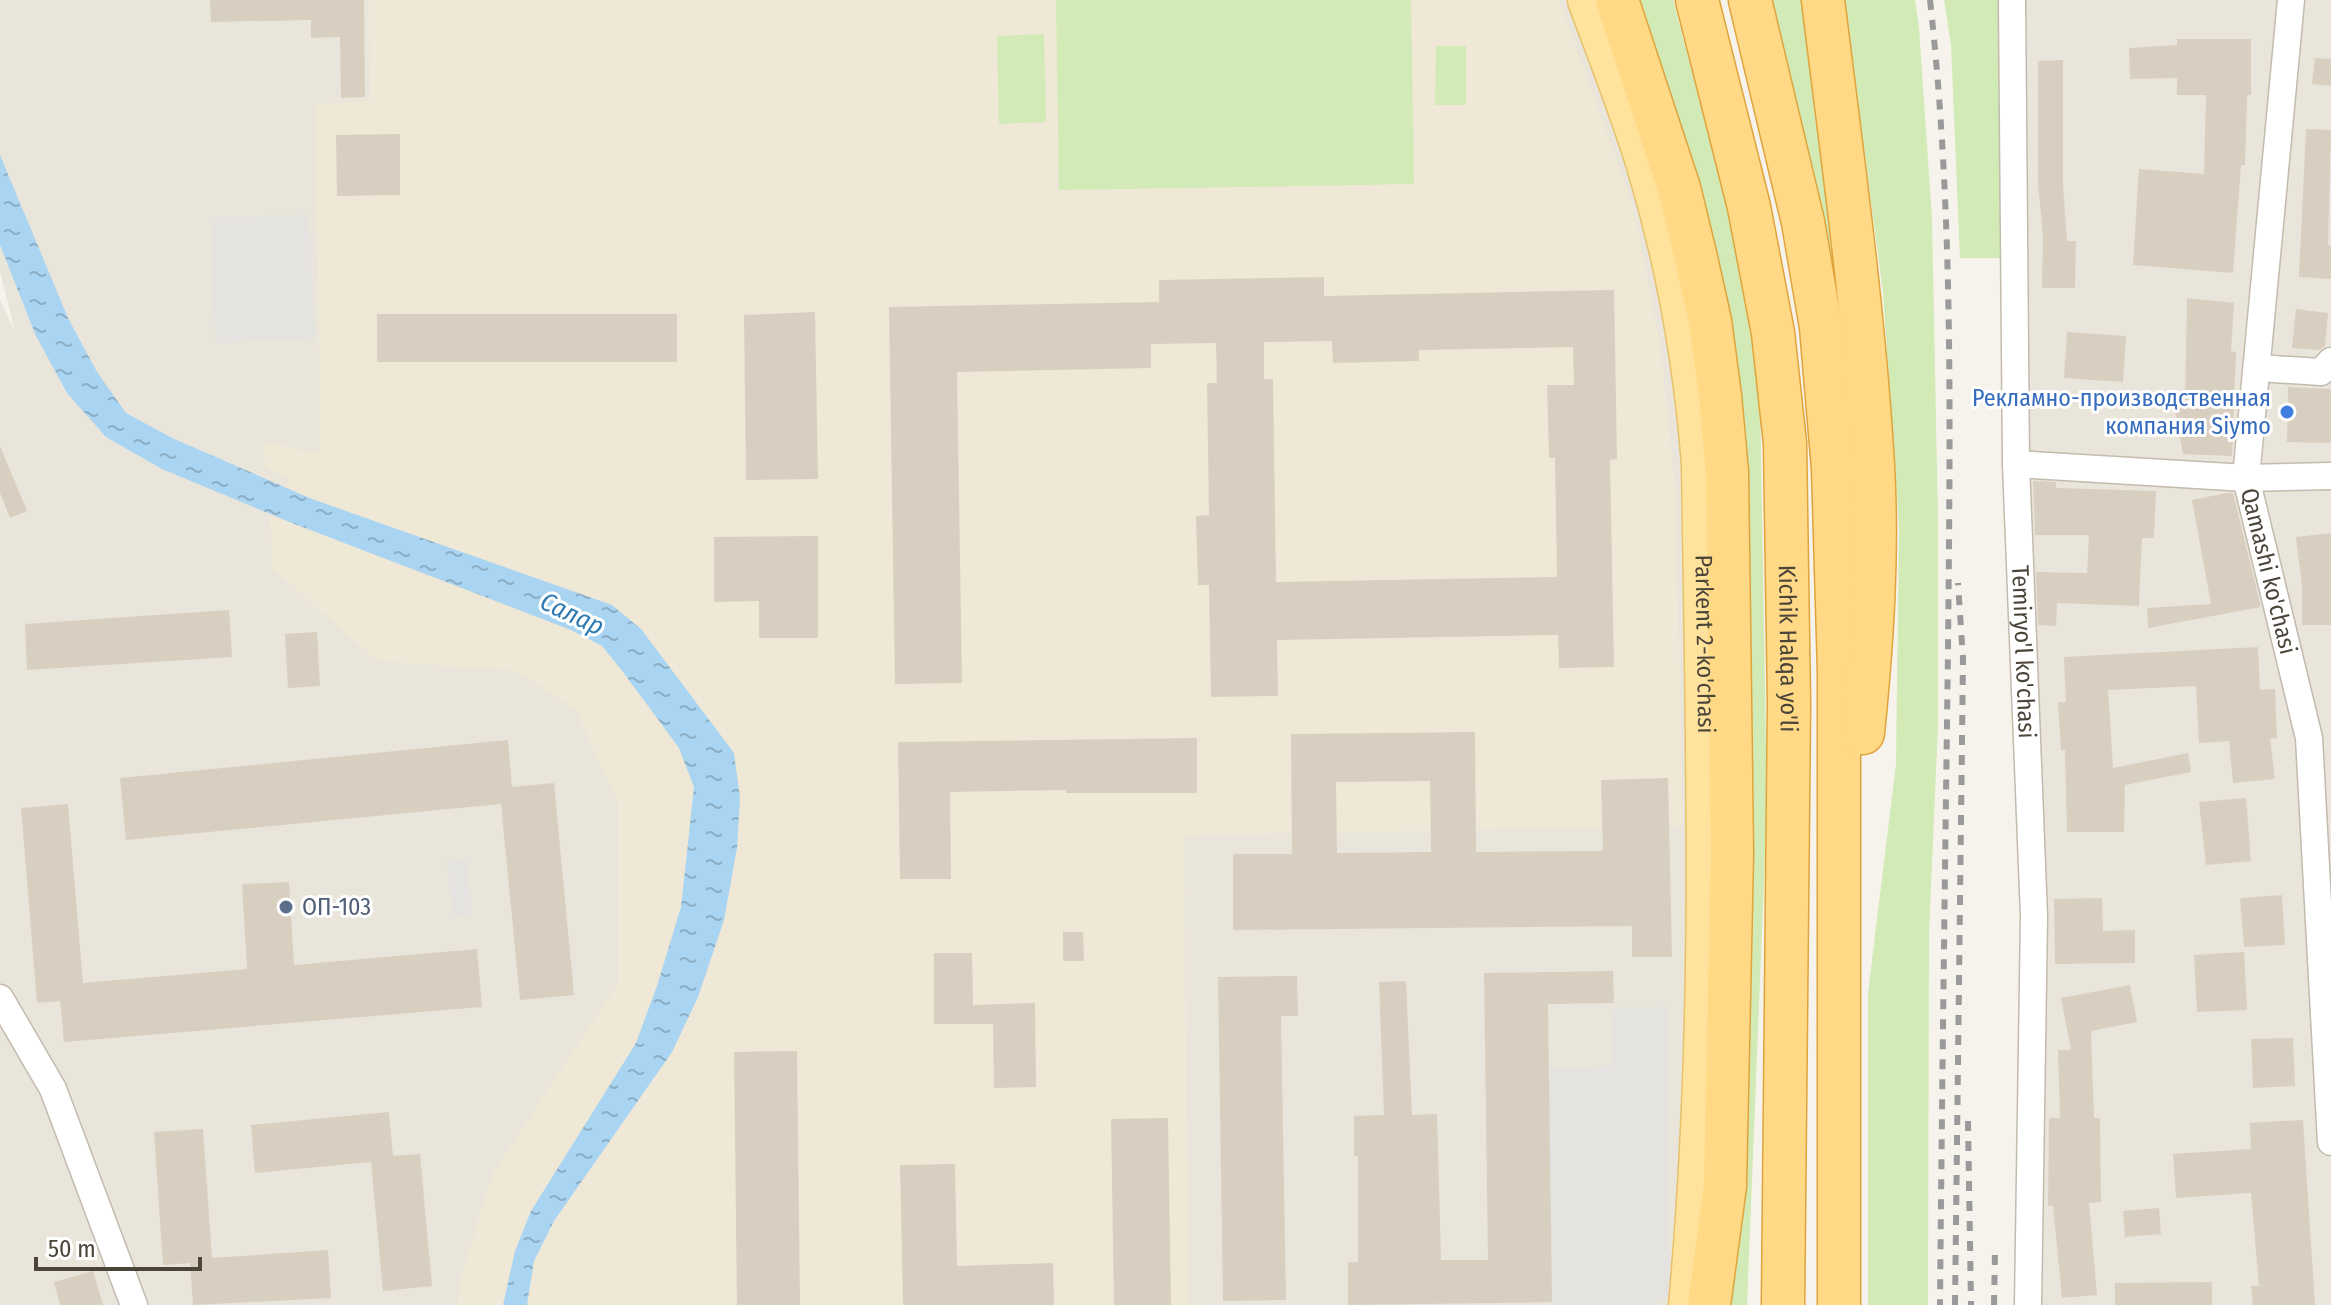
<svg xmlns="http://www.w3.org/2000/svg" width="2331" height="1305" viewBox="0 0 2331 1305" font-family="'Fira Sans Condensed',sans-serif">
<defs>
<pattern id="water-ripples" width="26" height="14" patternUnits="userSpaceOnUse" patternTransform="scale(2)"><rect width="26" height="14" fill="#a9d4f2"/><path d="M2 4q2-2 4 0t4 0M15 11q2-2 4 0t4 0" fill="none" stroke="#8caec5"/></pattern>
</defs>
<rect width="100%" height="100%" fill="#f6f3ec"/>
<g fill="#eae5da">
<polygon points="0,0 1588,0 1688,342 1689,1305 0,1305 0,300 15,332 0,272"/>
<polygon points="2012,0 2331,0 2331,1305 2028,1305"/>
</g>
<polygon fill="#efe8d6" points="369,0 1559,0 1635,212 1661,351 1675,487 1683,826 1184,835 1188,1304 1208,1305 457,1305 462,1273 493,1173 618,984 618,803 576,710 517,671 377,661 272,568 270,518 290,479 266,467 263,442 321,454 315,104 370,101"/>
<g fill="#d2eab5">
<polygon points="1056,0 1411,0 1414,184 1059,190"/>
<polygon points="1638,0 1673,0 1747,281 1760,397 1767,806 1747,1305 1727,1305 1754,808 1744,489 1697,180"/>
<polygon points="1771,0 1801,0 1824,129 1844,306 1855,527"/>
<polygon points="1844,0 1915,0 1919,27 1932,219 1938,521 1938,725 1929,933 1928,1305 1868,1305 1868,993 1896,764 1899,526 1883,292"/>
<polygon points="1944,0 2002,0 2005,258 1960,258 1951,45"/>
<polygon points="1044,34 1046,122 999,124 997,36"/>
<polygon points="1436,46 1466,46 1466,105 1435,105"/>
</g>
<g fill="#e5e3e0">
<polygon points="309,214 315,338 215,343 210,218"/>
<polygon points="467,860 472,914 452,916 447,862"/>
<polygon points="1668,1006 1670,1294 1655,1305 1551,1305 1548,1068 1613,1066 1614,1008"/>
</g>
<polygon fill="url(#water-ripples)" points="0,155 68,318 97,372 126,413 172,438 312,499 612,605 641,629 734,753 740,798 737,848 724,920 698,997 672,1052 554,1221 534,1261 527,1305 503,1305 515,1251 531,1211 636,1043 657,986 681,907 694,787 679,748 623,672 602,646 571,630 292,523 162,469 106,437 67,393 36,336 0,245"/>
<g fill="#d8cfc1" fill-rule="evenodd">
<polygon points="210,0 364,0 365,97 341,98 340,37 311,38 311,20 211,22"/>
<polygon points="2177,39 2251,39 2251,95 2247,95 2245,165 2241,165 2233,273 2133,265 2139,169 2204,174 2206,95 2177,95 2177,78 2130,79 2129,48 2177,45"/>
<polygon points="2315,58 2331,59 2331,86 2312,84"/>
<polygon points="2063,60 2063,185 2067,241 2076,241 2075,288 2042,288 2043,235 2038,184 2038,61"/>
<polygon points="2306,129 2331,130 2328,245 2331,245 2331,279 2299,277"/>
<polygon points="400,134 400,195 337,196 336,135"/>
<path d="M1324,277V296L1614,290L1617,459L1610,460L1614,667L1559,668L1558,635L1277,640L1278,696L1211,697L1209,585H1198L1196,516L1209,515L1207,383H1217L1216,343L1151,344V368L957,372L962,683L895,684L889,307L1159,302V280ZM1332,341L1333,363L1419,361V350L1573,347L1574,385H1547L1549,458H1555L1557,577L1276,582L1273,379H1264V342Z"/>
<polygon points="2187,298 2234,303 2231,351 2236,352 2232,456 2183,454 2174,405 2185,406"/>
<polygon points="2296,309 2328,313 2325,346 2319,350 2292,348"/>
<polygon points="815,312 818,479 746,480 744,315"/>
<rect x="377" y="314" width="300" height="48"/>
<polygon points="2067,332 2126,336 2123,382 2064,378"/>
<polygon points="2288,387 2331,389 2331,443 2287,442"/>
<polygon points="0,446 27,511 10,518 0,493"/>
<polygon points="2033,481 2056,482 2056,488 2156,491 2154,538 2142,538 2139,606 2057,603 2056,626 2038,625 2036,572 2087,573 2089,535 2035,535"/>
<polygon points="2227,493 2233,493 2261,607 2148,628 2147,608 2211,604 2192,500"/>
<polygon points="2331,533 2331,625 2302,625 2302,586 2296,537"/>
<polygon points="818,536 818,638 759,638 759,601 714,602 714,537"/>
<polygon points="229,610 232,657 27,670 25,624"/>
<polygon points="317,632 320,686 288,688 285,634"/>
<polygon points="2258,647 2260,690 2275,689 2277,738 2270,739 2275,779 2233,783 2229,741 2199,743 2196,686 2108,690 2113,768 2188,753 2191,772 2125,785 2124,832 2067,832 2065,750 2061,750 2058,702 2066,702 2064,657"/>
<path d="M1475,732L1476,852L1603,851L1601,780L1668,778L1672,957H1632V926L1233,930V854H1292L1291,734ZM1430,781L1431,852L1337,853L1336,782Z"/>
<polygon points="1197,738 1197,793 1066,793 1066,790 950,792 951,879 900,879 898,742"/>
<polygon points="508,740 512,787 554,783 574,995 520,1000 501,804 126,840 120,778"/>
<polygon points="2246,798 2251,861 2206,865 2199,802"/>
<polygon points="68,804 83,983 247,969 242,884 289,882 294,965 477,949 482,1007 64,1042 60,1001 37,1003 21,808"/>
<polygon points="2282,895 2285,945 2244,947 2240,898"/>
<polygon points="2102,898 2103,931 2135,930 2135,963 2055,964 2054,899"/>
<polygon points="1063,932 1083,932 1084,961 1063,961"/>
<polygon points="2244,952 2247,1010 2197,1012 2194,955"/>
<polygon points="934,953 972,953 973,1005 1035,1003 1036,1087 994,1088 993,1024 934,1024"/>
<polygon points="1613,971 1614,1003 1548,1004 1552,1302 1348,1305 1348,1262 1358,1262 1358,1156 1354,1156 1354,1116 1384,1115 1379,982 1406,981 1412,1115 1437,1114 1441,1260 1488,1260 1484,973"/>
<polygon points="1297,976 1298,1016 1281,1016 1286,1300 1223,1301 1218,977"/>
<polygon points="2130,985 2137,1022 2091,1031 2094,1118 2100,1118 2101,1202 2089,1203 2097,1295 2062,1298 2053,1206 2048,1206 2049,1118 2060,1118 2058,1050 2071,1050 2061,998"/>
<polygon points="2293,1038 2295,1086 2253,1088 2251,1039"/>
<polygon points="797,1051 800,1305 737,1305 734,1052"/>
<polygon points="389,1112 393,1156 420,1154 432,1286 383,1291 371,1162 255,1173 251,1125"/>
<polygon points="1168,1118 1171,1305 1114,1305 1111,1119"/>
<polygon points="2303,1120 2315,1305 2253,1305 2251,1286 2259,1286 2251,1193 2176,1198 2173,1154 2251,1149 2250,1123"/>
<polygon points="203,1129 212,1258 328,1250 331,1298 193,1305 190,1263 163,1265 154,1132"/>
<polygon points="955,1164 957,1266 1053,1263 1054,1305 903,1305 900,1165"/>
<polygon points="2159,1208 2161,1234 2125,1237 2123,1211"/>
<polygon points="93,1271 103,1305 60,1305 54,1282"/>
<polygon points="2212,1282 2212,1305 2115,1305 2115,1283"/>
</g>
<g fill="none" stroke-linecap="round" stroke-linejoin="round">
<g stroke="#c2bbae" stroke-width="29">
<g id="minor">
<path id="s1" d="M2012,0L2016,464L2034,916L2028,1305"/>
<path id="s2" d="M2291,0L2246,478L2309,738L2331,1142"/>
<polyline points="2257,368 2321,372 2331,361"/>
<polyline points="2016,464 2246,478 2331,476"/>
<polyline points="0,998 53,1089 134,1305"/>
</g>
</g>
<g stroke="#e6c16a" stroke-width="43">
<g id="primary">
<path id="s3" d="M1588,0C1608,54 1629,107 1646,162C1676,260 1694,361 1702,464C1706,744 1715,1026 1689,1305"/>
</g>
</g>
<g stroke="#e0a43c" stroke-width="45">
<g id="trunk">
<polyline points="1617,0 1679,188 1695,254 1710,321 1720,396 1727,472 1732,853 1725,1186 1709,1305"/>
<path id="s4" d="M1697,0L1749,207L1773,333L1785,443L1789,704L1783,1305"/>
<polyline points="1750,0 1803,222 1821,327 1833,468 1839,671 1839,1305"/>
<path d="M1823,0C1842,155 1864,310 1873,466C1878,555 1872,644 1863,733"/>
</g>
</g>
<use href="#minor" stroke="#fff" stroke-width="26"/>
<use href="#primary" stroke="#ffe39c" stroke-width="40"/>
<use href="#trunk" stroke="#ffd985" stroke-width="42"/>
<g stroke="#9a9a9a" stroke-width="6" stroke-dasharray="10 10" stroke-linecap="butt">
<path d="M1930,0C1954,215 1950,432 1948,649C1945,868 1942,1086 1940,1305"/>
<polyline points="1968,1121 1971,1305"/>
<polyline points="1955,1305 1963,659 1958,583"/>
<polyline points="1994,1305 1995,1251"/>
</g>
</g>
<circle fill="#3f7fe0" stroke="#fff" stroke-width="3" cx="2287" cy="412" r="8"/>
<circle fill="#5c6f8a" stroke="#fff" stroke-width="3" cx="286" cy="907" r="8"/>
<g text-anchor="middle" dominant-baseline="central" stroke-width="6" stroke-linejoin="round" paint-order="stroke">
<g font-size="24" fill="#366cbe" stroke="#fff" text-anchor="end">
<text x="2271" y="398">Рекламно-производственная<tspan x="2271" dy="28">компания Siymo</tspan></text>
</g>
<g font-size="24" fill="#4b4439" stroke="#fff">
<text stroke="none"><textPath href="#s2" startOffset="576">Qamashi ko'chasi</textPath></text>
<text stroke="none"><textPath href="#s3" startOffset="660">Parkent 2-ko'chasi</textPath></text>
<text stroke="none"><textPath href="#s4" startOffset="658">Kichik Halqa yo'li</textPath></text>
<text stroke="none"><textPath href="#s1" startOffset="652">Temiryo'l ko'chasi</textPath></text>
</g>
<g font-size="24" fill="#4e5e75" stroke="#fff" text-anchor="start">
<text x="302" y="907">ОП-103</text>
</g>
<g font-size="26" font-style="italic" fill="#2e7ab2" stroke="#fff">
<text transform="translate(572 614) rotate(25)">Салар</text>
</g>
</g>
<path d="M36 1257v12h164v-12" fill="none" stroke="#4b4439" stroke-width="4"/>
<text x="48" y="1257" font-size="24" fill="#4b4439" stroke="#ffffff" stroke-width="6" paint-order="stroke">50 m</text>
</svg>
